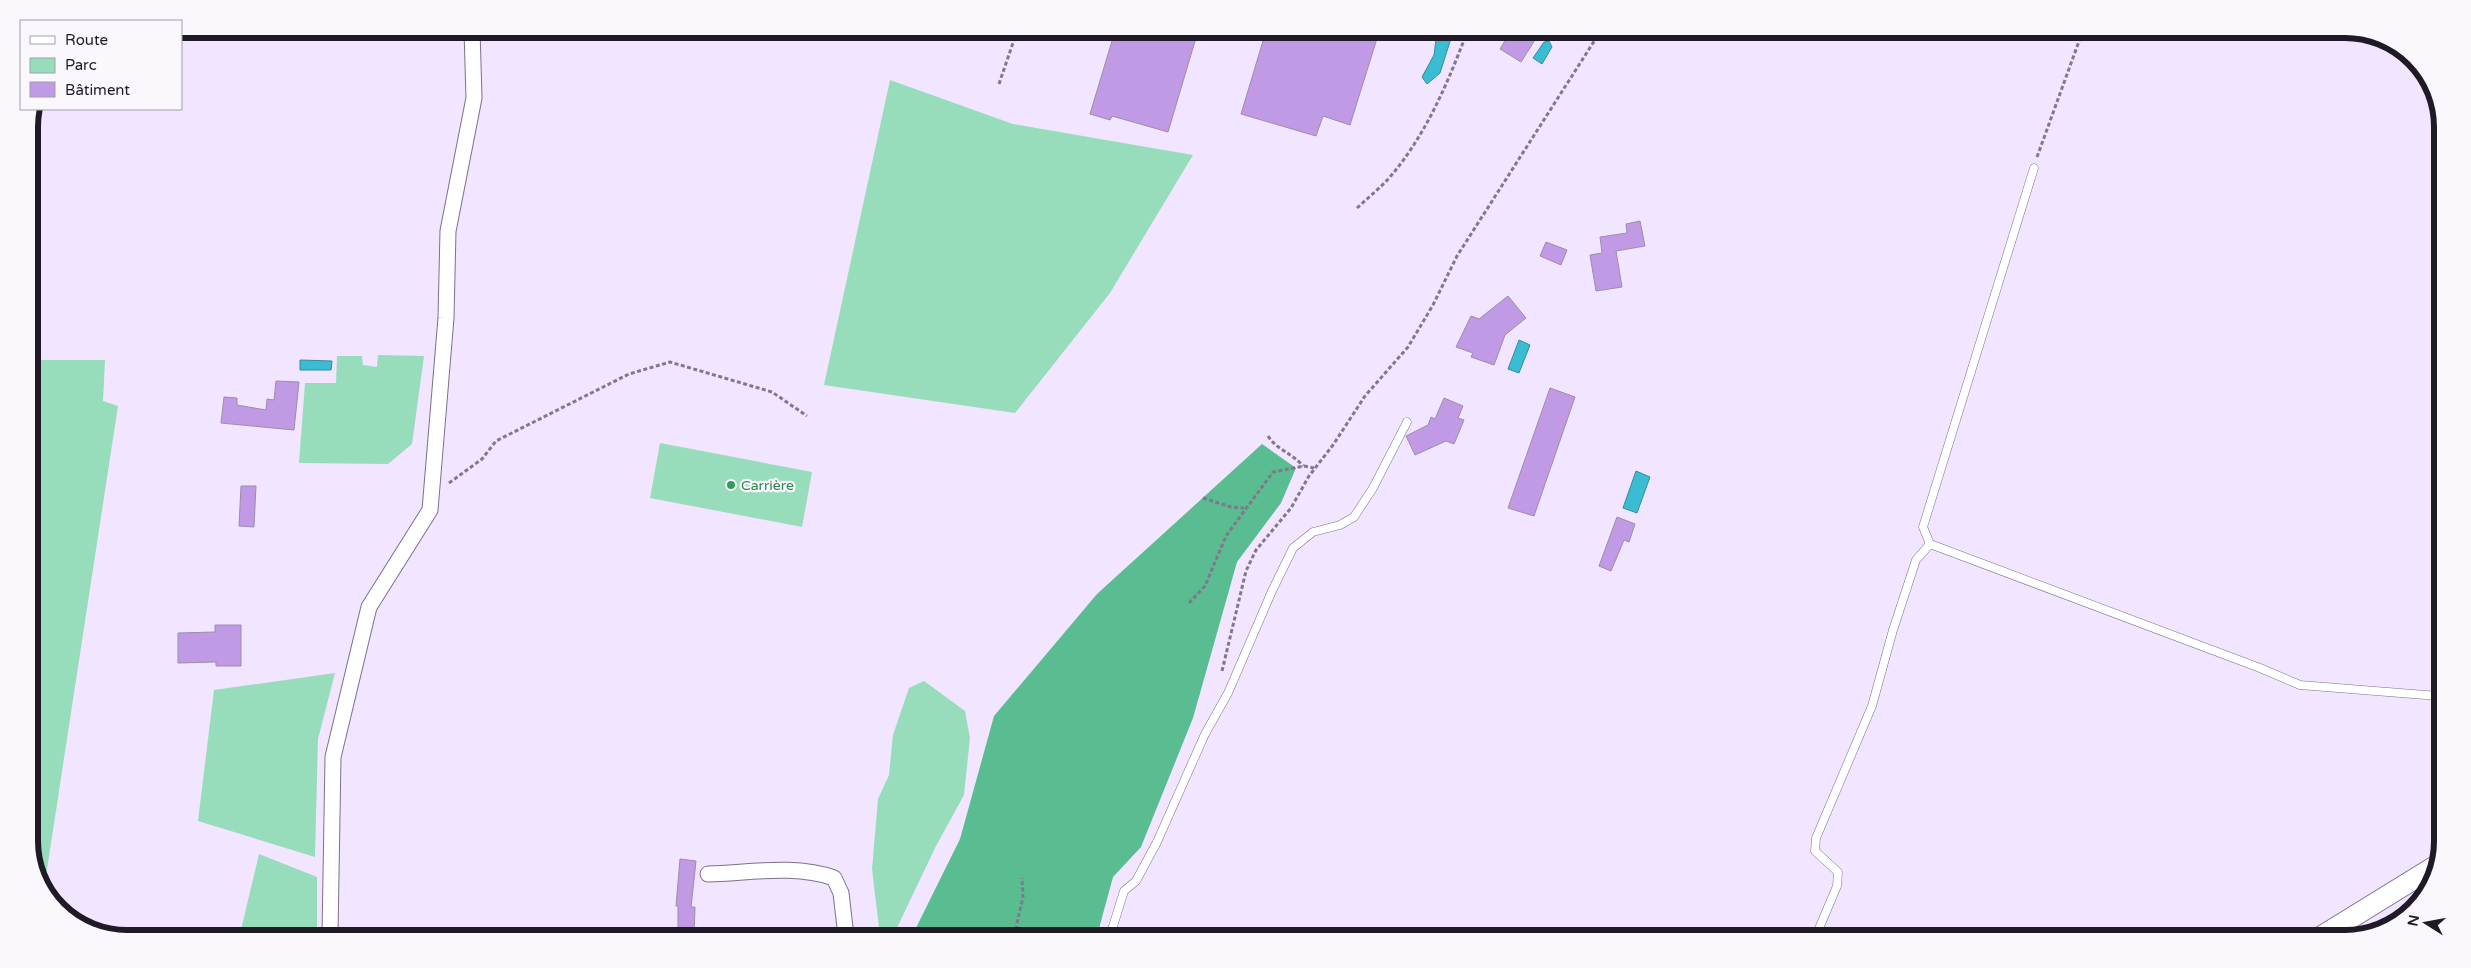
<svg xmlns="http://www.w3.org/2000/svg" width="2471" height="968" viewBox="0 0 2471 968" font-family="'Varela Round',sans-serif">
<rect width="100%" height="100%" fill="#f2e5ff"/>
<g fill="#97ddbb">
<polygon points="890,80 1013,124 1193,155 1110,293 1015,413 824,385"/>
<polygon points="378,355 424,356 412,444 388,464 299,463 305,383 336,383 337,356 362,356 363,365 377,367"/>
<polygon points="29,360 105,360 103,401 118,406 44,889 29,848"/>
<polygon points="660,443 812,472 802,527 650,498"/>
<polygon points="335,673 318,739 315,857 198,821 214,690"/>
<polygon points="924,681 965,711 970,738 964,795 936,846 893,936 880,936 872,869 878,799 889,775 893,735 909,688"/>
<polygon points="259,854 317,877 317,934 240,934"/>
</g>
<polygon fill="#5abc91" points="1262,444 1296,468 1281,503 1237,562 1193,718 1141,847 1113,877 1097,936 912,936 960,839 994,716 1097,594"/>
<g fill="#3abdd2" stroke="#328c9e">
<polygon points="1437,32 1453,32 1440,73 1427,84 1422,77 1434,55"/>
<polygon points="1549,41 1552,47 1542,64 1533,58 1544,42"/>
<polygon points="1519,340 1530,345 1519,373 1508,369"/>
<polygon points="300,360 332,361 331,370 300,370"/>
<polygon points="1636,471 1650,477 1637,513 1623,508"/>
</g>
<g fill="#c19ae6" stroke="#9c8daa">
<polygon points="1115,31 1198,31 1168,132 1112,116 1110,120 1090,114"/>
<polygon points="1266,31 1379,32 1350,125 1323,116 1316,136 1241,114"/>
<polygon points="1510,32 1540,32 1521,62 1500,49"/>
<polygon points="1640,221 1645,246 1616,251 1622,287 1596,291 1590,255 1602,253 1600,237 1627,233 1626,224"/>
<polygon points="1546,242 1567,250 1561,265 1540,256"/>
<polygon points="1508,296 1526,318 1505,335 1494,365 1471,357 1473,353 1456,347 1471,316 1479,319"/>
<polygon points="276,381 299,382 294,430 221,423 224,397 237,398 237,405 266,410 267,399 274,400"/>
<polygon points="1550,388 1575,397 1534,516 1508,508"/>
<polygon points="1444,398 1463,406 1458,418 1464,420 1454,444 1446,441 1415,455 1406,436 1428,425 1431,417 1435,419"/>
<polygon points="241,486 256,486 254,527 239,526"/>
<polygon points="1617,517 1635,524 1629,542 1624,540 1611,571 1599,566"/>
<polygon points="215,625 241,625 241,666 216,666 216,662 178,663 178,633 215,632"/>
<polygon points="680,859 696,861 691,907 695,907 694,935 678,934 678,906 676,906"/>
</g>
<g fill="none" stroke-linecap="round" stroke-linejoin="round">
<g stroke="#7e708c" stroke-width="9">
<g id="service">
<polyline points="2034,168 1923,527 1930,544 2260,668 2300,685 2438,696"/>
<polyline points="1110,936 1124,891 1136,881 1157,842 1205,734 1228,693 1272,591 1293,548 1313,532 1340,525 1354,517 1373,488 1407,422"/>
<polyline points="1815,938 1837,886 1838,872 1815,851 1816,838 1872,706 1893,630 1916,560 1930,544"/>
</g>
</g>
<g stroke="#7e708c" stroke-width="17">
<g id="minor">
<path d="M708,874C749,873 795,864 834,878L841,893L846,936"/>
<polyline points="330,935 333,757 369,607 430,510 446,318 448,231 474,98 472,30"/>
</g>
</g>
<g stroke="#7e708c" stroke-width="22">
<polyline id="secondary" points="2317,939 2437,865"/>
</g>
<g stroke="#81798b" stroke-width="3" stroke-dasharray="4 2.5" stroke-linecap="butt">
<polyline points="999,84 1017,31"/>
<polyline points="2037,157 2082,33"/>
<path d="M1357,208C1370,196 1384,185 1395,171C1428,130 1449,80 1467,32"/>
<path d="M1268,436C1277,450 1292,453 1303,466"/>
<polyline points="449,483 482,459 496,441 629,374 670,362 772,392 807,416"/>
<polyline points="1203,498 1231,507 1244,508"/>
<polyline points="1189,603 1205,586 1226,536 1273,472 1304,466 1314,468"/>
<polyline points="1222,671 1246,571 1256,550 1291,508 1309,476 1333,445 1365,396 1408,347 1433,305 1457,256 1600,32"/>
<polyline points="1014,936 1023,897 1022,878"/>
</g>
<use href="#service" stroke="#fff" stroke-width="8"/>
<use href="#minor" stroke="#fff" stroke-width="15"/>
<use href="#secondary" stroke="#fff" stroke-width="20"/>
</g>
<circle fill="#2e9e5b" stroke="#faf7fd" stroke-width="2" cx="731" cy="485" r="5"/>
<g text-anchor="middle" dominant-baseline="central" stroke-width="4.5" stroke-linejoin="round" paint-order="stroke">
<g font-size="14" fill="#27864d" stroke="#faf7fd" text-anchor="start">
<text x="741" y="485">Carrière</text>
</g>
</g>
<path d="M0 0H2471V968H0ZM127 38H2345A89 89 0 0 1 2434 127V841A89 89 0 0 1 2345 930H127A89 89 0 0 1 38 841V127A89 89 0 0 1 127 38Z" fill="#faf7fd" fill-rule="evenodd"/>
<path fill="none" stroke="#1f1a25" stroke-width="6" d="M127 38H2345A89 89 0 0 1 2434 127V841A89 89 0 0 1 2345 930H127A89 89 0 0 1 38 841V127A89 89 0 0 1 127 38Z"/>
<rect x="20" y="20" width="162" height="90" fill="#faf7fd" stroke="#a29fa7"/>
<rect x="30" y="36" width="25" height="8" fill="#ffffff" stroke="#a29fa7"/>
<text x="65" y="45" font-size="15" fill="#1f1a25">Route</text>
<rect x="30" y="58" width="25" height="15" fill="#97ddbb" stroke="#a29fa7"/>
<text x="65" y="70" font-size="15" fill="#1f1a25">Parc</text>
<rect x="30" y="82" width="25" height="15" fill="#c19ae6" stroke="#a29fa7"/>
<text x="65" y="95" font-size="15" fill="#1f1a25">Bâtiment</text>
<g transform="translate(2426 923) rotate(281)" stroke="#faf7fd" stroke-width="4" paint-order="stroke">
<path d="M0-4L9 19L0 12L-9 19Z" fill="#1f1a25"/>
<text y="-8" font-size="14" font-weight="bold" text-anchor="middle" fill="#1f1a25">N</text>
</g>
</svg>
